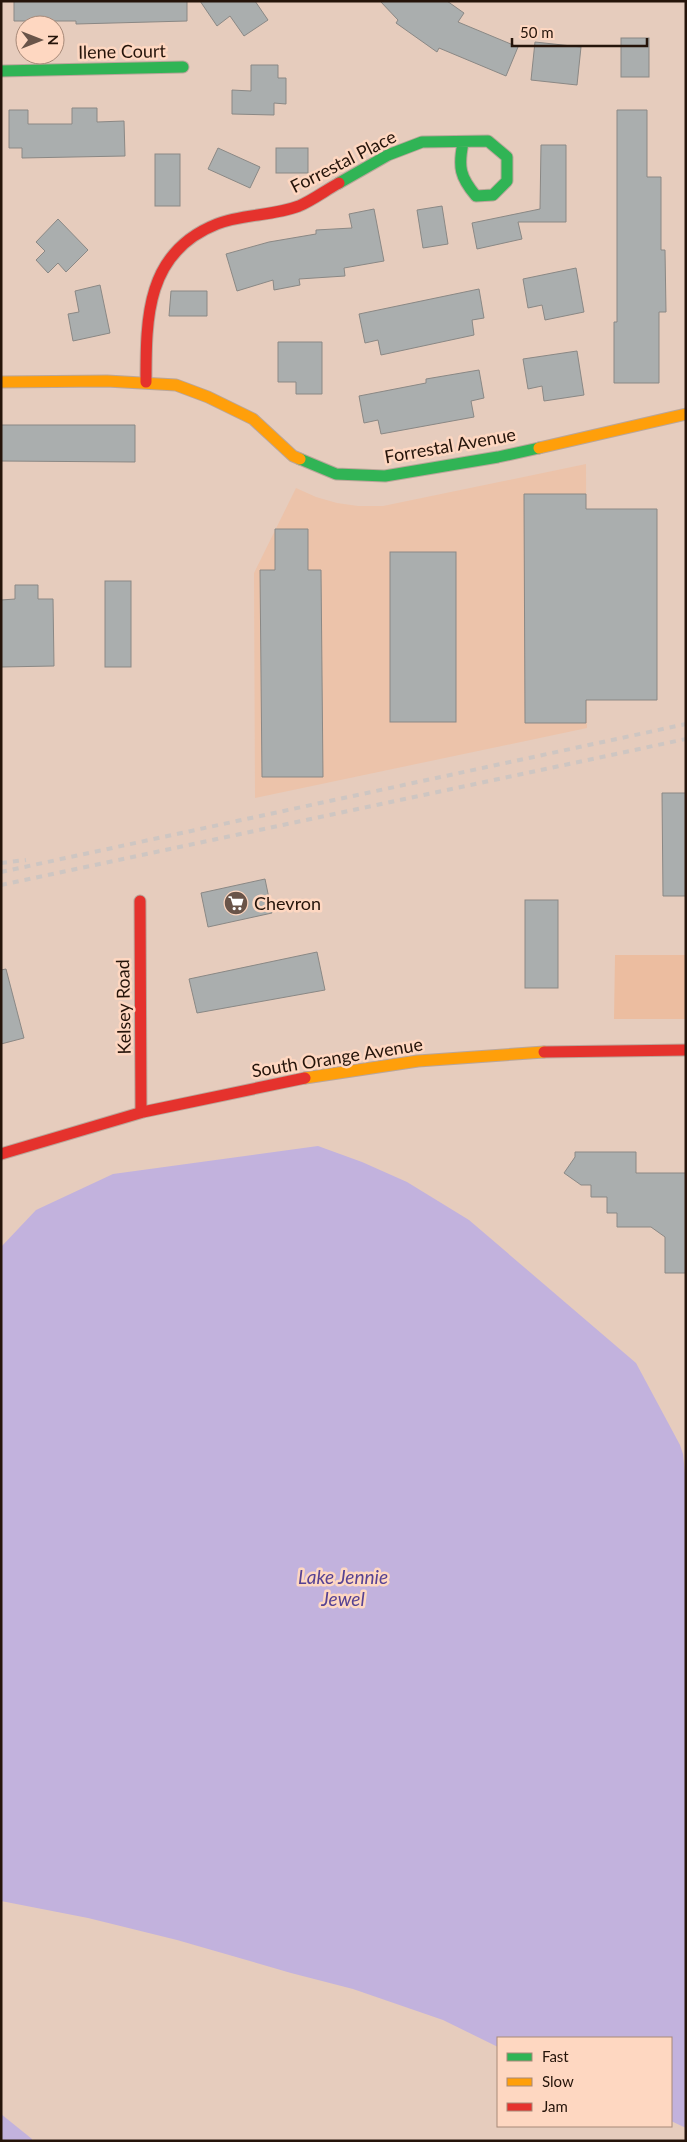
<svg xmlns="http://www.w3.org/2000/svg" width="687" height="2142" viewBox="0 0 687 2142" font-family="Lato,sans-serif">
<rect width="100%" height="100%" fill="#e6ccbd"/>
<polygon fill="#ecc3aa" points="586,464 587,728 255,798 254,573 296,488 316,497 337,503 358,506 383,506"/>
<polygon fill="#ecbda0" points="615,955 686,955 686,1019 614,1019"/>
<g fill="#c2b2dd">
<polygon points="318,1146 362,1162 407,1182 469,1220 636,1363 680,1445 683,1454 686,1483 686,2128 671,2121 671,2038 498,2038 498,2047 443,2020 353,1989 291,1973 177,1940 88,1918 1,1901 1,1247 36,1210 113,1174"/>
<polygon points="1,2114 32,2139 32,2141 1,2141"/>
</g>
<g fill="#aaaeae" stroke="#8a8885">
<polygon points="14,1 187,1 187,21 76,24 76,21 14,21"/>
<polygon points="200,1 255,1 268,20 244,36 230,16 217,26"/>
<polygon points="380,1 447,1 464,13 458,22 518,47 506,76 439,48 437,52 396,23 398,20"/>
<rect x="621" y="38" width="28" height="39"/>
<polygon points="535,42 581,47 577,85 531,80"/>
<polygon points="251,65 278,65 278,78 286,78 286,104 274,103 274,115 232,114 232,90 251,91"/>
<polygon points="72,108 97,108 97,122 124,121 125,156 22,158 22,148 9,148 9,110 28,110 28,124 72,124"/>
<polygon points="617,110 647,110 647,177 661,177 661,250 665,250 666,312 659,312 659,383 614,383 614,322 617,322"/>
<polygon points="541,145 566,145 566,222 518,222 522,239 477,249 472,223 540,209"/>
<polygon points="218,148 260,167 250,188 208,169"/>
<rect x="276" y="148" width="32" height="25"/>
<rect x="155" y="154" width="25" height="52"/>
<polygon points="442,206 448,244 423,248 417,210"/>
<polygon points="374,209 384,261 344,268 345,276 299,279 300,285 274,290 273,280 237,291 226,254 269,242 316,234 316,230 352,228 349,214"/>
<polygon points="58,219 88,250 66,272 58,263 48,273 36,260 45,251 36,242"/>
<polygon points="576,268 584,312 545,320 542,305 528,308 523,279"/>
<polygon points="100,285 110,333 73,341 68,314 79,312 75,291"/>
<polygon points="479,289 484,318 472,320 474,335 381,355 378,340 365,343 359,314"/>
<polygon points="171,291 207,291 207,316 169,316"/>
<polygon points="278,342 322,342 322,394 296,394 296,382 278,382"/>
<polygon points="577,351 584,395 544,401 542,386 528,389 523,359"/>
<polygon points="479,370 484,398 471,401 474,417 381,434 378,420 364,423 359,396 426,383 426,379"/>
<polygon points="1,425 135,425 135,462 1,461"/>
<polygon points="524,494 586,494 586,509 657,509 657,700 586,700 586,723 525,723"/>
<polygon points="275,529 308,529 308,570 321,570 323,777 262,777 260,570 275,570"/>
<rect x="390" y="552" width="66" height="170"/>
<rect x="105" y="581" width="26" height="86"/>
<polygon points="15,585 38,585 38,599 53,599 54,666 1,667 1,600 15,599"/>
<polygon points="662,793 686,793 686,896 663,896"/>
<polygon points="265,879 272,913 208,927 201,893"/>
<rect x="525" y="900" width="33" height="88"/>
<polygon points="317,952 325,990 197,1013 189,979"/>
<polygon points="6,969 24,1038 1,1044 1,970"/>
<polygon points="575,1152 636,1152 636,1173 686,1173 686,1273 665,1273 665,1237 651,1227 617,1227 617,1213 607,1213 607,1197 591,1197 591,1185 581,1185 564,1173 575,1157"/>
</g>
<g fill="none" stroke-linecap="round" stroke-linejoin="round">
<g stroke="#baa69a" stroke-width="13">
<g id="fast">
<polyline points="1,71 183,67"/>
<path d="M339,183L388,155L422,142L488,141L507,157V181L493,195L476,196C460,177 458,167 463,143"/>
<polyline points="300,459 336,474 385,476 498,457 539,448"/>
</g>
</g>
<g stroke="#baa69a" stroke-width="13">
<g id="slow">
<polyline points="1,382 107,381 176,385 208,397 253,419 293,456 300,459"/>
<polyline points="539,448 686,414"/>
<polyline points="305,1078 418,1061 544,1052"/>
</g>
</g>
<g stroke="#baa69a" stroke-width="13">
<g id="jam">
<path d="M146,382C146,317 146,252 217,224C242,214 273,216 299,206C313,200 326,190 339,183"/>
<polyline points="140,901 141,1112"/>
<polyline points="544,1052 686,1050"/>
<polyline points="1,1154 143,1112 305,1078"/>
</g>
</g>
<use href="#fast" stroke="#30b455" stroke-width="11"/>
<use href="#slow" stroke="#ff9f0a" stroke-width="11"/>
<use href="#jam" stroke="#e5322d" stroke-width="11"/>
<g stroke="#cec6c2" stroke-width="4" stroke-dasharray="6 6" stroke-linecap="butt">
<polyline points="1,863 26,860"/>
<polyline points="1,872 686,724"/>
<polyline points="1,885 686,739"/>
</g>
</g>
<defs>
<g id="supermarket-disc" transform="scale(1.25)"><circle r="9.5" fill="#695449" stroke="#fed7c1"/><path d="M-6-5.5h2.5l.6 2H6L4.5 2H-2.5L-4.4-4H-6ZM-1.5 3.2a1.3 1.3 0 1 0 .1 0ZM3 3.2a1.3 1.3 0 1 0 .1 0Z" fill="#fff"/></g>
</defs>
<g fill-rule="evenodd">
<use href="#supermarket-disc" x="236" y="903"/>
</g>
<g text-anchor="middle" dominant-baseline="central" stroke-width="5" stroke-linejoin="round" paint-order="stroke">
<g font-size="18" fill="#25140a" stroke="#fed7c1">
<text transform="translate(122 51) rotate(-1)">Ilene Court</text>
<text transform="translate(343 161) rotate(-27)">Forrestal Place</text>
<text transform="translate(450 445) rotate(-10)">Forrestal Avenue</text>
<text transform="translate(123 1007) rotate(-91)">Kelsey Road</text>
<text transform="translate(337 1057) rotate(-9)">South Orange Avenue</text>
</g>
<g font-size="18" fill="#25140a" stroke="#fed7c1" text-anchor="start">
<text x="254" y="903">Chevron</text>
</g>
<g font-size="19" font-style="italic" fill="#564293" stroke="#fed7c1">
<text x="343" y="1576">Lake Jennie<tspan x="343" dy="22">Jewel</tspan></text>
</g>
</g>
<rect width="687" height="2142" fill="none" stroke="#25140a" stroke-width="5"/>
<rect x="497" y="2037" width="175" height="90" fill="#fed7c1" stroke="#a78978"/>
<rect x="507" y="2053" width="25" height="8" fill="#30b455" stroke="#a78978"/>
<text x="542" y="2062" font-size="15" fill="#25140a">Fast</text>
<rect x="507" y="2078" width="25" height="8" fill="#ff9f0a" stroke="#a78978"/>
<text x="542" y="2087" font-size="15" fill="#25140a">Slow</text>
<rect x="507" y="2103" width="25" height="8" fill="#e5322d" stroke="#a78978"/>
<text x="542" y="2112" font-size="15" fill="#25140a">Jam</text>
<g transform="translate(40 40) rotate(90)"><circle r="24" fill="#fed7c1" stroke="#a78978"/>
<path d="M0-4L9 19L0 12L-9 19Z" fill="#695449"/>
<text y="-8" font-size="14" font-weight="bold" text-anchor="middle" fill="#25140a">N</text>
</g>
<path d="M512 38v8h135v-8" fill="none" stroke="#25140a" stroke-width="2.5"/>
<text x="520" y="38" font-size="15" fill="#25140a" stroke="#fed7c1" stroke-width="4" paint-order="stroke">50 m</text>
</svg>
